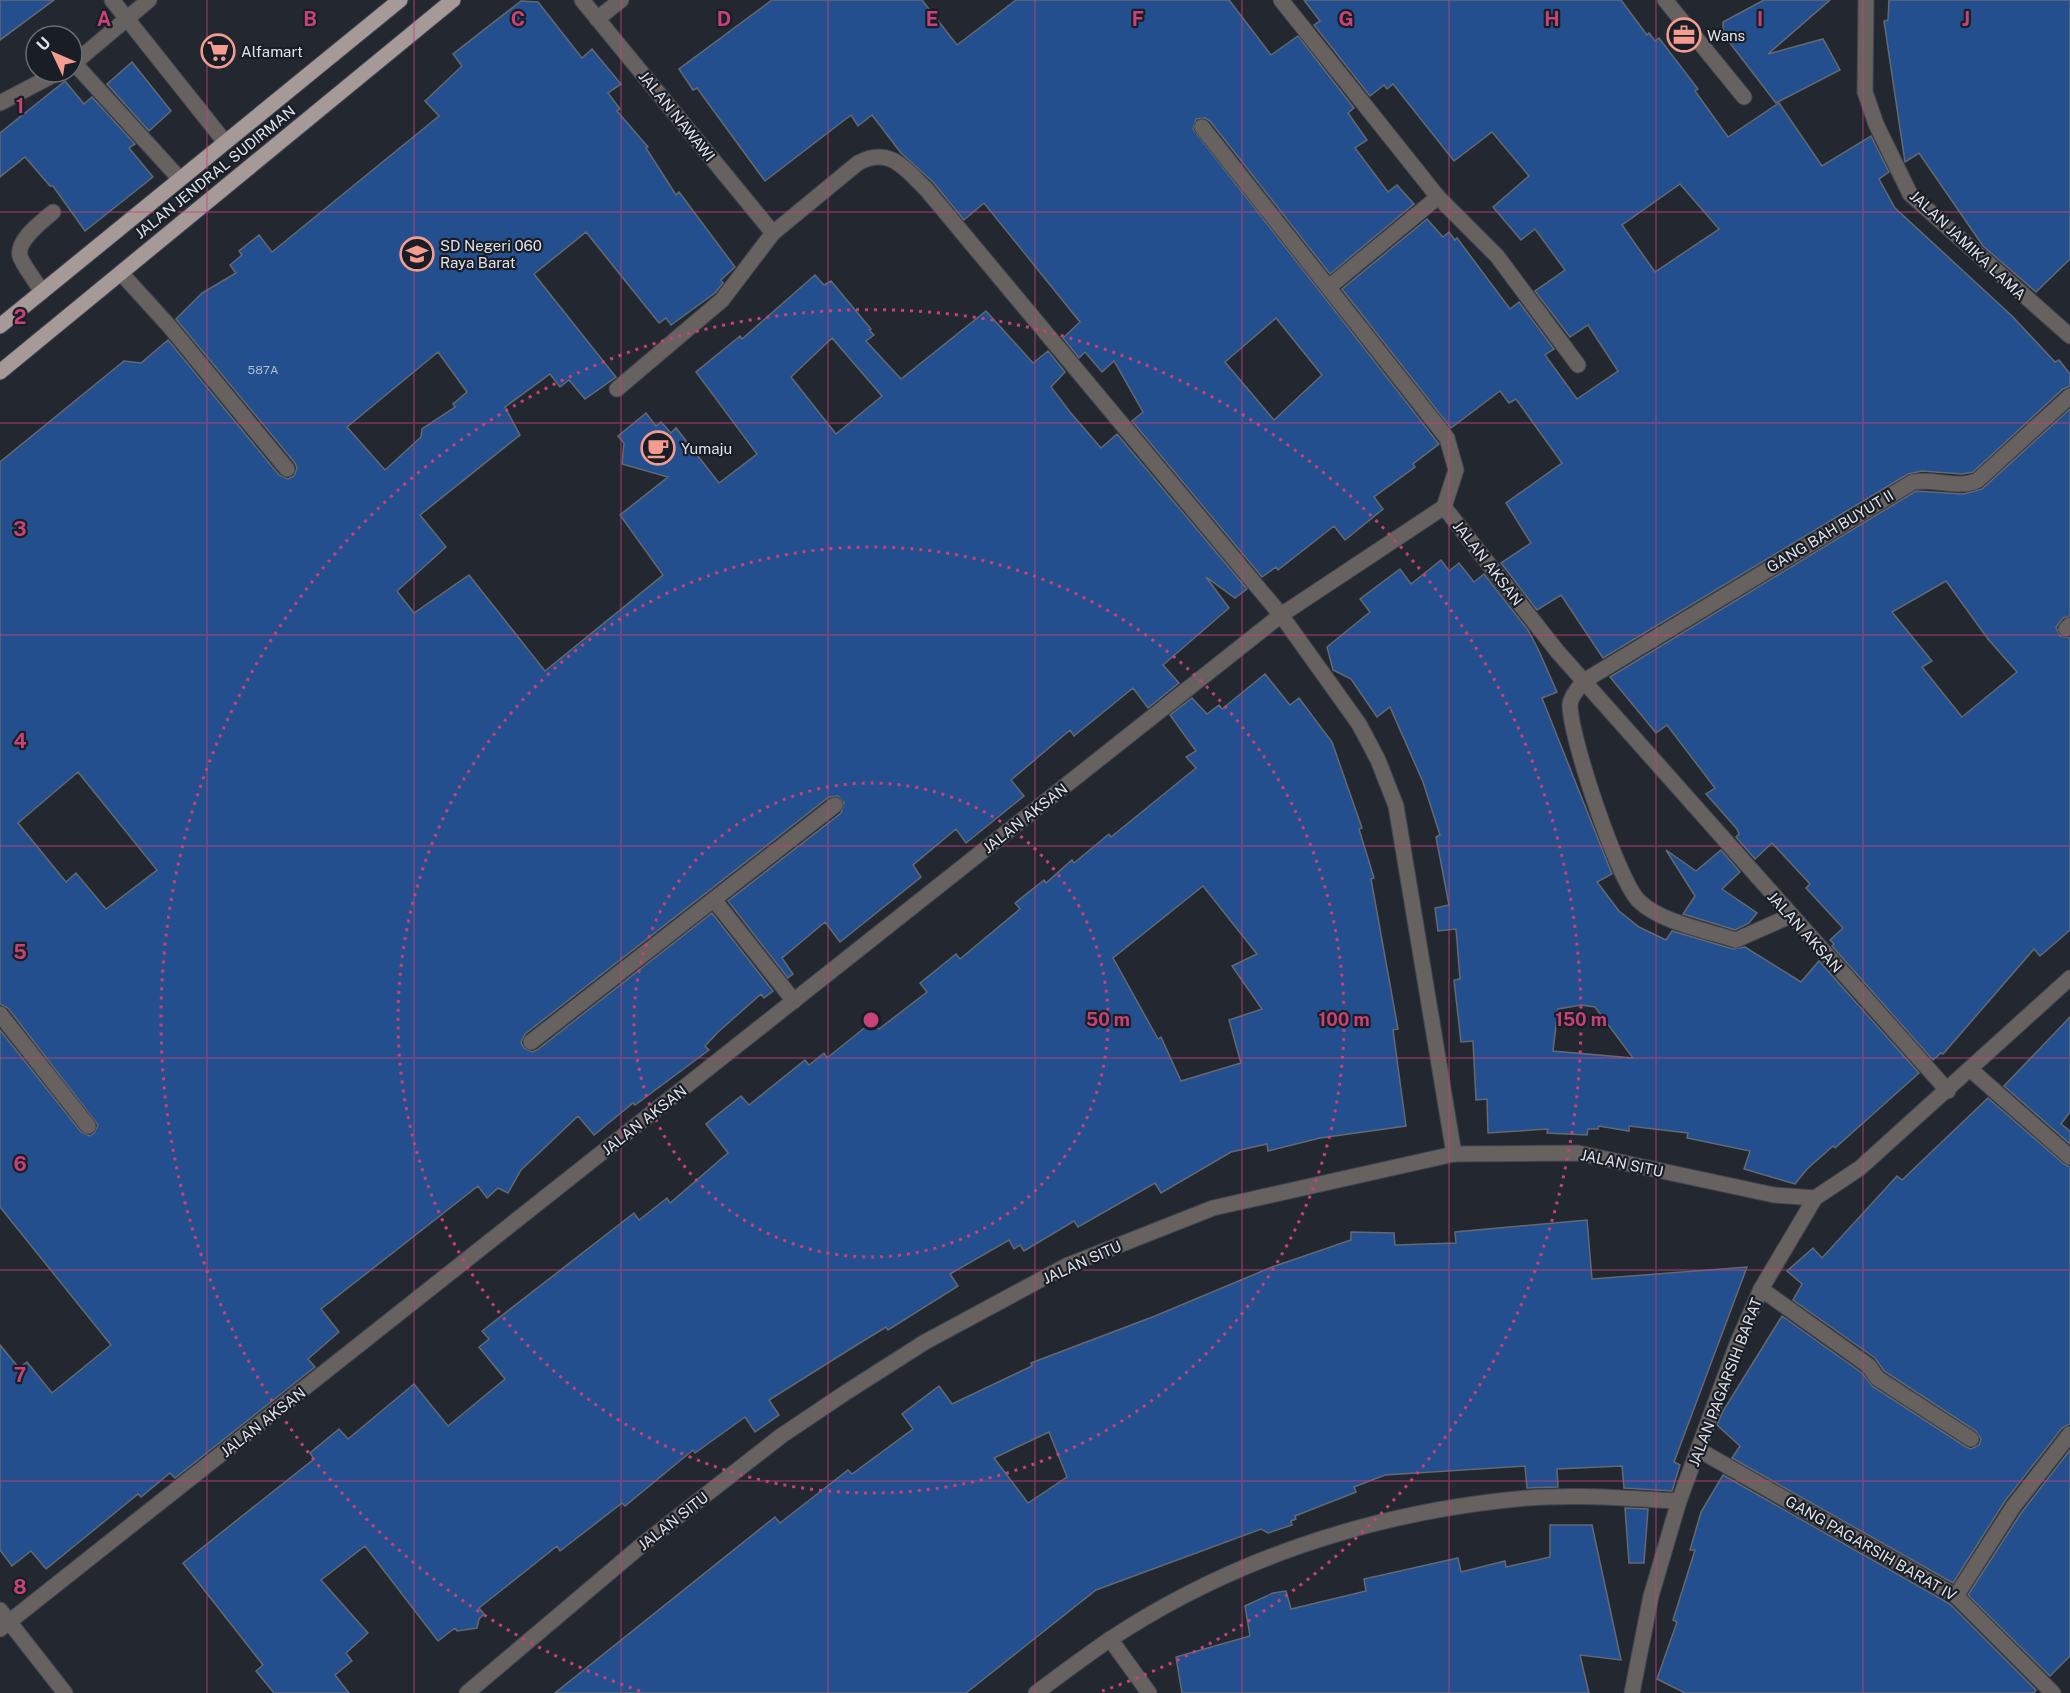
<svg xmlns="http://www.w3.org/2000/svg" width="2070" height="1693" viewBox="0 0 2070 1693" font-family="'Public Sans',sans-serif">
<rect width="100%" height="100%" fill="#232830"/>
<g fill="#244f8e" stroke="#636973" stroke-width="1.5" fill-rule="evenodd">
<polygon points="0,0 54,0 0,40"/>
<path d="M772,0H922L957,45L1016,0H1229L1271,55L1298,36L1354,108L1348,113L1367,140L1355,148L1388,192L1397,185L1414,204L1330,274L1210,121L1205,118L1196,119L1193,129L1439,444L1413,464L1415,467L1374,497L1383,509L1345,540L1334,526L1278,570L1276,567L1262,577L1132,421L1143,412L1114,361L1102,372L1085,352L1079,358L1063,338L1080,322L984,203L964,220L933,182L901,153L872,115L858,126L851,115L765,181L697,88L693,90L679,69ZM1276,318L1322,375L1274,420L1225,362Z"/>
<path d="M1304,0H1621L1647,35L1649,33L1655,41L1659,38L1698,89L1695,91L1728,137L1779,103L1822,166L1871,136L1889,172L1879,179L1895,208L2012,316L2055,362L2059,360L2070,374V386L2063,389L1973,472L1962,474L1922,471L1908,474L1603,658L1561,595L1537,610L1501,563L1531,543L1506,503L1562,463L1516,399L1509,403L1500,391L1451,428L1342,289L1427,219L1443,237L1449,232L1455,240L1457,238L1510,309L1519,302L1554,349L1545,355L1577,399L1618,371L1588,325L1570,337L1535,291L1565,270L1535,229L1521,240L1493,207L1529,176L1492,132L1454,161L1393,84L1387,89L1384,85L1370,96L1314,25L1320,21ZM1680,184L1719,229L1655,272L1622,225Z"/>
<polygon points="1764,0 1830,0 1768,54 1823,39 1840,70 1776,103 1723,34 1723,22"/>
<polygon points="1889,0 2070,0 2070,259 2036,292 1983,246 1919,153 1905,162 1884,21 1888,20"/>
<path d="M521,1L538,2L582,58L592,49L621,84L608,93L620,109L617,111L648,147L646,148L676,195L679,192L735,267L721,280L723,283L715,293L671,325L666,318L659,323L586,232L534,274L616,377L585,399L569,380L560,387L550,374L505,407L520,435L420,515L446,547L397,591L414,613L469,575L545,671L663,575L620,515L668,477L622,464L624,443L618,436L646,413L656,426L661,422L671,433L676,428L719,483L757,454L696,372L740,336L742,339L815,275L824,285L831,281L871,329L869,330L874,335L866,341L901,379L986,311L1033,363L1048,351L1065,372L1051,387L1070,412L1101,448L1117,434L1247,589L1235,598L1206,577L1229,608L1163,665L1179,683L1148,708L1133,688L1074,736L1070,730L1011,780L1024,796L966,843L956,829L913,865L921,877L840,942L825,922L782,958L793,974L788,978L728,901L841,813L844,803L838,796L829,797L525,1034L521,1043L524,1048L532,1052L537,1050L712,913L773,991L764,998L761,994L718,1032L705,1046L709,1050L635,1105L633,1103L594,1135L578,1116L521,1170L508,1193L498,1188L487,1198L478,1186L321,1309L339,1332L308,1359L315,1367L175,1478L170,1473L141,1497L138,1494L46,1569L31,1551L12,1566L0,1550V1345L19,1368L27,1362L52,1393L111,1345L0,1207V1030L81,1132L90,1136L94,1133L98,1125L8,1008L0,1004V462L124,361L141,363L168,340L279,475L288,479L294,476L297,468L295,463L176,319L202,293L236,273L230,265L242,255L239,251L259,235L272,252L439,116L425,101L462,66L453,54ZM832,338L882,396L836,434L791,377ZM438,352L467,392L453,404L455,407L422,429L421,437L385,470L347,427ZM78,772L157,870L106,909L76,873L66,882L18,823Z"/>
<polygon points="132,62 171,111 149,131 107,84"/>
<polygon points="65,81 84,104 92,97 135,144 129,148 153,177 85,231 53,186 50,186 25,157 0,177 0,133"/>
<path d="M2070,409V616L2063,618L2056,627L2060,636L2070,638V930L2040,956L2034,949L1943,1054L1941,1053L1933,1060L1832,946L1834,944L1830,940L1843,928L1806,888L1810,884L1772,843L1755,859L1736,837L1739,834L1737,829L1706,794L1715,788L1667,725L1656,733L1610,677L1916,491L1963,494L1982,489ZM1946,581L1988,639L2017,672L1962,717L1922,667L1932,661L1892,612Z"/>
<path d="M1441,560L1449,571L1459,563L1474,582L1484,574L1528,630L1539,651L1557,692L1542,698L1612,874L1597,882L1619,911L1639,927L1666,940L1672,931L1733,949L1745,947L1801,982L1819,961L1919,1073L1835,1148L1833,1146L1807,1169L1795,1184L1744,1169L1750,1151L1687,1138L1688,1133L1629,1126V1131L1599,1126L1598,1129H1588L1587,1135L1547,1133L1548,1129L1488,1133L1487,1099L1476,1100L1473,1041L1461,1042L1454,980L1460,979L1456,929L1438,931L1435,908L1449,905L1436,837L1440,835L1423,782L1390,707L1377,717L1351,679L1333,670L1327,647L1370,612L1360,599L1400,569L1411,584ZM1581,1005L1595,1007L1633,1058L1553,1051L1558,1009Z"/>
<path d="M1265,674L1290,705L1299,698L1332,742L1362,828L1359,829L1374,878L1371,879L1398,1029L1393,1030L1406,1126L1320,1138L1268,1151L1267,1144L1231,1152L1161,1193L1155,1183L1078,1227L1074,1221L1024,1251L1020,1245L1014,1249L1009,1240L950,1274L958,1286L888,1330L886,1327L855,1346L769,1400L779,1415L755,1432L745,1417L695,1453L693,1450L625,1506L622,1503L560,1551L557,1546L479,1608L484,1614L479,1619L477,1628L457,1631L455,1628L438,1641L365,1546L321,1580L368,1633L346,1653L352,1661L335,1675L349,1693H274L256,1671L263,1665L183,1563L314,1459L310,1453L339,1429L348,1439L414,1384L448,1426L505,1379L479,1347L489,1339L482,1331L634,1213L639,1220L667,1198L670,1203L728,1153L706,1124L741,1096L749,1105L805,1060L809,1065L824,1053L827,1058L873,1021L879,1029L927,992L920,983L956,954L960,959L1020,909L1015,903L1044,880L1046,883L1072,860L1074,863L1109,834L1111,837L1196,768L1186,757L1196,751L1170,715L1192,698L1207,714L1219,705L1222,709ZM1203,886L1257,954L1232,966L1262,1009L1229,1020L1241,1063L1181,1081L1161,1037L1158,1039L1113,958Z"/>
<polygon points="1666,850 1696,871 1721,850 1740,872 1722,889 1757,913 1749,923 1735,930 1683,914 1695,896"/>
<polygon points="2070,1017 2070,1112 2061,1124 2070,1131 2070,1144 2004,1086"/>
<polygon points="1988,1098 2064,1164 2070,1167 2070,1424 2062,1428 2005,1501 1953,1583 1732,1458 1740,1446 1717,1425 1723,1411 1782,1316 1862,1373 1872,1386 1966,1447 1971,1449 1979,1445 1981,1439 1976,1431 1884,1371 1875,1358 1793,1300 1802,1284 1787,1271 1813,1248 1822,1258 1897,1176 1902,1180"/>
<path d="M1587,1220L1592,1279L1747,1267L1674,1462L1680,1465L1672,1491L1624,1488L1622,1466L1557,1469L1558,1487L1527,1488L1525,1466L1385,1475L1354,1487L1356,1492L1295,1516L1296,1519L1291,1521L1292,1525L1268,1533L1261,1529L1096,1590L966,1693H555L775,1517L780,1523L848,1470L852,1474L913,1429L902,1414L939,1386L952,1404L1032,1366L1031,1363L1155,1316L1272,1267L1351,1240V1232L1394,1233L1395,1245L1456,1243L1455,1232ZM1049,1432L1067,1477L1028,1503L994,1458Z"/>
<polygon points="2070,1450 2070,1656 2050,1676 1968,1595 2021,1513"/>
<polygon points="1723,1475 1950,1604 2036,1690 2034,1693 1685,1693 1657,1679 1677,1622 1673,1620 1695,1550 1690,1550 1701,1512"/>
<polygon points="1625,1508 1648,1509 1644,1563 1629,1563"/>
<polygon points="1550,1525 1592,1525 1621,1660 1580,1655 1589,1693 1182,1693 1176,1657 1250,1636 1245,1606 1273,1593 1286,1591 1291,1609 1366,1591 1364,1579 1458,1558 1461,1572 1505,1561 1506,1567 1550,1557"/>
</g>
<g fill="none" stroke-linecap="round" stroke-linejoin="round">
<g stroke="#41464e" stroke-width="17">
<g id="minor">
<polyline points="112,0 225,142"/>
<polyline points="582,0 773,233"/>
<polyline points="1281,0 1438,197 1497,256 1578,365"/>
<polyline points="1665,0 1744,97"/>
<polyline points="1866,0 1865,92 1876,124 1910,194 2070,336"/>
<polyline points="597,19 621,0"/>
<polyline points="75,64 179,178"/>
<polyline points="72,65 149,0"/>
<polyline points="0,103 59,72"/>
<polyline points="1202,127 1447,438 1456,470 1444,507"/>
<polyline points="121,273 170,327 287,469"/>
<polyline points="1329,287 1438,197"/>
<path d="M42,292C37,283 22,264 20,256C16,240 43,221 53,212"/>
<path d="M617,389L722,300L773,233L858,163C890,146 904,168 926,189L1281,615L1359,724L1378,760L1396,806L1454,1154"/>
<polyline points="1444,507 1557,651 1948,1091"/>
<polyline points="2066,629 2070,625"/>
<polyline points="715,901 794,1001"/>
<path d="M1790,916L1736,940C1708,931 1660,922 1639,901C1618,881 1569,734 1570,704C1571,696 1579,687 1584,681L1913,482C1935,478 1959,490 1978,480L2070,396"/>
<polyline points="0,1014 88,1126"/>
<polyline points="531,1042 835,805"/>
<polyline points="1971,1070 2070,1157"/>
<polyline points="1761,1289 1869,1366 1877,1378 1971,1439"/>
<polyline points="1699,1450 1956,1596 2053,1693"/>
<polyline points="1956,1596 2013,1507 2070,1434"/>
<polyline points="0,1610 65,1693"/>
<polyline points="0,1629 1281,615 1444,507"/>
<polyline points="1110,1639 1149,1693"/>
<polyline points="467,1693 643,1544 781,1436 845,1393 925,1342 1066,1266 1213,1208 1454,1154 1578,1153 1774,1195 1815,1198"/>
<path d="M1036,1693C1060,1675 1084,1657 1109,1640C1228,1561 1366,1515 1507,1500C1564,1493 1622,1498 1679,1501"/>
<polyline points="1632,1693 1651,1596 1679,1501 1737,1344 1761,1289 1815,1198 1860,1168 2070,978"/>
</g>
</g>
<g stroke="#41464e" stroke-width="17">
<g id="major">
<polyline points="0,326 400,0"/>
<polyline points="0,372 453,0"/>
</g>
</g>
<use href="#minor" stroke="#676160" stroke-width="15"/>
<use href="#major" stroke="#a69a98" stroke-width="15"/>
</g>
<path fill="none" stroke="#c84177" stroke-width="1.5" stroke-opacity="0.55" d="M207,0V1693M414,0V1693M621,0V1693M828,0V1693M1035,0V1693M1242,0V1693M1449,0V1693M1656,0V1693M1863,0V1693M0,212H2070M0,423H2070M0,635H2070M0,846H2070M0,1058H2070M0,1270H2070M0,1481H2070"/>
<g fill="none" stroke="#c84177" stroke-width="3" stroke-dasharray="3 6">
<circle cx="871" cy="1020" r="237"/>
<circle cx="871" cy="1020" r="473"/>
<path d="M640 1691A710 710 0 1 1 1102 1691"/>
</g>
<defs>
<g id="office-ring" transform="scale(1.725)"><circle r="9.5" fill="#191e26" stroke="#f59c90" stroke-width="1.5"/><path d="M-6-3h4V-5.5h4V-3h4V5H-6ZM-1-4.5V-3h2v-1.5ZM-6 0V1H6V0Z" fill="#f59c90"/></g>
<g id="supermarket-ring" transform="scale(1.725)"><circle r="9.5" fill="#191e26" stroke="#f59c90" stroke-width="1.5"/><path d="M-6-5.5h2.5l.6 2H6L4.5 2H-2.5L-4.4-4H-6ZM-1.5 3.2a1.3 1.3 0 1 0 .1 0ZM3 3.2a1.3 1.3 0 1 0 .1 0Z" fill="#f59c90"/></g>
<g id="school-ring" transform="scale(1.725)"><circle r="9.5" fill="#191e26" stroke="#f59c90" stroke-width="1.5"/><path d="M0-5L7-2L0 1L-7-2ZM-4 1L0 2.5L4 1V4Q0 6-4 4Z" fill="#f59c90"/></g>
<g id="cafe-ring" transform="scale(1.725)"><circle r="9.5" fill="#191e26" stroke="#f59c90" stroke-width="1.5"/><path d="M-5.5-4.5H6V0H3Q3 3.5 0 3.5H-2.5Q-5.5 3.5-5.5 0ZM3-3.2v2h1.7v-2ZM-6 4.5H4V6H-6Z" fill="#f59c90"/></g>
</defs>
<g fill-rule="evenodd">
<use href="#office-ring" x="1684" y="35"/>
<use href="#supermarket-ring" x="218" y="51"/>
<use href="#school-ring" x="417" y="254"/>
<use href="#cafe-ring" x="658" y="448"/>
</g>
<g text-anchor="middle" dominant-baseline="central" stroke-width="4.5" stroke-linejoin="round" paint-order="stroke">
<g font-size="12" fill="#b1bed2">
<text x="263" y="370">587A</text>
</g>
<g font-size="15" fill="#e0e3e9" stroke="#191e26" text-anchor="start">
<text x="1707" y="35">Wans</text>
<text x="241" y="51">Alfamart</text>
<text x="440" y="245">SD Negeri 060<tspan x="440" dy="17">Raya Barat</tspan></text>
<text x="681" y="448">Yumaju</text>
</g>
<g font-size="15" fill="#e0e3e9" stroke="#191e26">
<text transform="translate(677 116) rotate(51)">JALAN NAWAWI</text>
<text transform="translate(215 172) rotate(-39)">JALAN JENDRAL SUDIRMAN</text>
<text transform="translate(1968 245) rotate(43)">JALAN JAMIKA LAMA</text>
<text transform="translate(1830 531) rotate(-31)">GANG BAH BUYUT II</text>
<text transform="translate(1488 563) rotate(52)">JALAN AKSAN</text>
<text transform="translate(1025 818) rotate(-38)">JALAN AKSAN</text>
<text transform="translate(1805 932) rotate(48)">JALAN AKSAN</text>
<text transform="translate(644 1120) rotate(-38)">JALAN AKSAN</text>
<text transform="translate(1622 1163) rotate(12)">JALAN SITU</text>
<text transform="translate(1082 1262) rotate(-24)">JALAN SITU</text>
<text transform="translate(1725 1382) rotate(-69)">JALAN PAGARSIH BARAT</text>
<text transform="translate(263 1422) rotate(-38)">JALAN AKSAN</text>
<text transform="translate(673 1521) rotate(-38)">JALAN SITU</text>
<text transform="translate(1871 1548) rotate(30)">GANG PAGARSIH BARAT IV</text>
</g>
</g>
<g font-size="20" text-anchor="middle" font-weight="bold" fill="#c84177" stroke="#191e26" stroke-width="4.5" stroke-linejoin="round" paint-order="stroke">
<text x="104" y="26">A</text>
<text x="310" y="26">B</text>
<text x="518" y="26">C</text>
<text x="724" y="26">D</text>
<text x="932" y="26">E</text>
<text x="1138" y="26">F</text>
<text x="1346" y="26">G</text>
<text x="1552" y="26">H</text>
<text x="1760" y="26">I</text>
<text x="1966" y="26">J</text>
<text x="20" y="113">1</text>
<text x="20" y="324">2</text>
<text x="20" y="536">3</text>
<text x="20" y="748">4</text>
<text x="20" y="959">5</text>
<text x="20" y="1171">6</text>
<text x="20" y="1382">7</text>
<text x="20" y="1594">8</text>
</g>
<circle cx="871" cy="1020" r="9" fill="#c84177" stroke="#191e26" stroke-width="3"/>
<g font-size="18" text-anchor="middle" font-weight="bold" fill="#c84177" stroke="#191e26" stroke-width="4.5" stroke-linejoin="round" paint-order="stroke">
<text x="1108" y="1026">50 m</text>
<text x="1344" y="1026">100 m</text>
<text x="1581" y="1026">150 m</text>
</g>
<g transform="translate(54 54) rotate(314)"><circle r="28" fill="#191e26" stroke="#696d74" stroke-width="1.5"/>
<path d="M0-4.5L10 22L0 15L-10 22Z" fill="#f59c90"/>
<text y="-9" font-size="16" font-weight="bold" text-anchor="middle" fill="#e0e3e9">U</text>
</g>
</svg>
